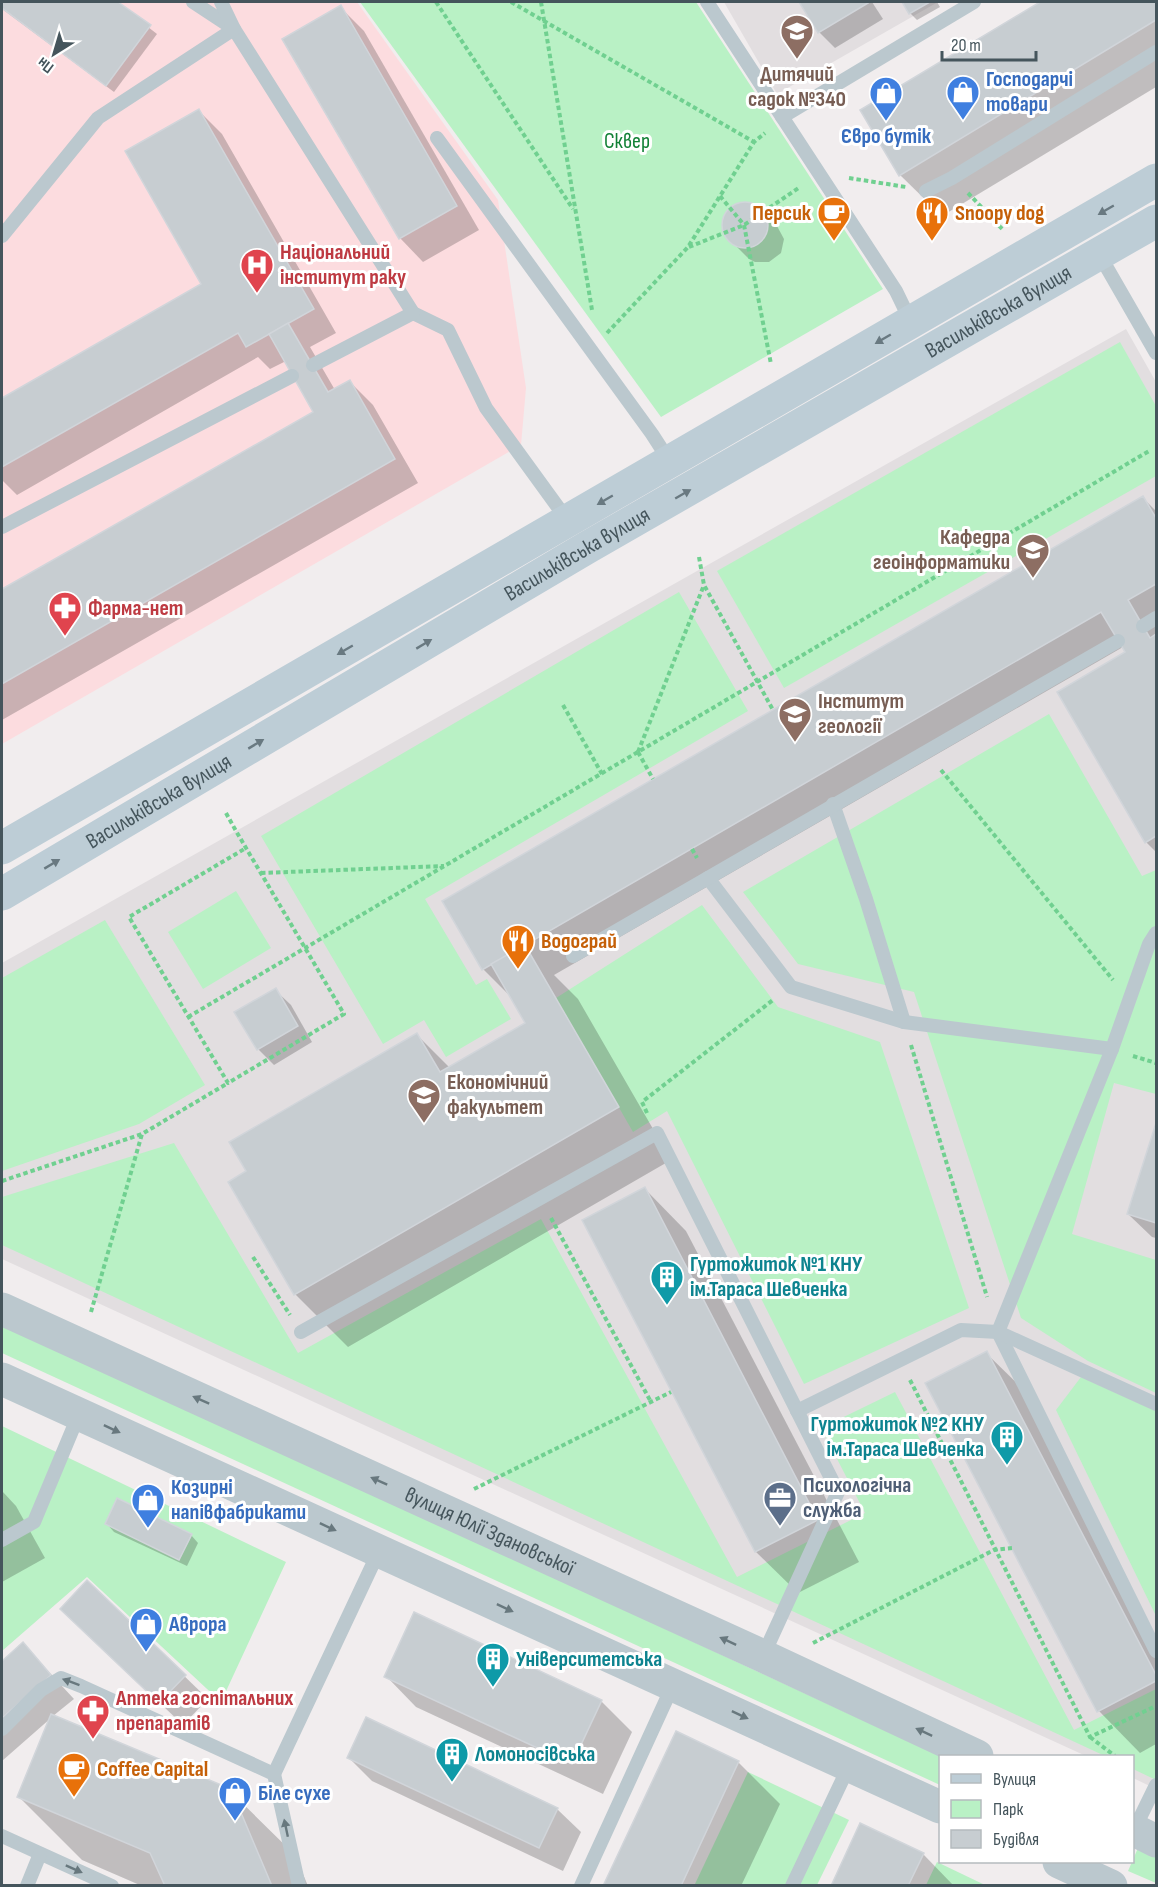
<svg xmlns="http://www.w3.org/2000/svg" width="1158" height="1887" viewBox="0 0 1158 1887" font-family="'Sofia Sans Condensed',sans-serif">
<rect width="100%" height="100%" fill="#f1edee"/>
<g fill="#e2dee0">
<polygon points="724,2 938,2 777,94"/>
<polygon points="1126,329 1156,382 1156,1789 1133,1778 1132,1756 1086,1756 2,1259 2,963"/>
</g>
<polygon fill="#fcdcdf" points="2,2 357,2 498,200 526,388 521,445 2,744"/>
<g fill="#b9f1c5">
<polygon points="360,2 696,2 883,289 661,417"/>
<polygon points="1120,342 1156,406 1156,476 784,688 717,571"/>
<polygon points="679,592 748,711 425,899 476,985 487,979 511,1019 446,1057 424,1020 383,1044 261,836"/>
<polygon points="1049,714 1142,876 1156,870 1156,1094 1114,1083 1072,1234 1156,1260 1156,1393 1088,1361 1021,1318 914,992 798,964 743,892"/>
<polygon points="236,891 271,948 203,989 168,932"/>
<polygon points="702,905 778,1007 880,1042 969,1308 804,1384 667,1111 633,1132 556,998"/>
<polygon points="105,920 205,1085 139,1124 2,1171 2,978"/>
<polygon points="174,1143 298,1353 541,1219 737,1577 865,1513 821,1428 895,1392 1074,1730 1156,1689 1156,1780 1133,1769 1132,1756 1105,1756 2,1245 2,1197"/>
<polygon points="2,1321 940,1756 940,1785 2,1353"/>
<polygon points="1081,1377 1156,1411 1156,1616 1056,1410"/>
<polygon points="2,1426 286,1562 221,1702 87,1577 2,1651"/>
<polygon points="748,1772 849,1820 817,1885 694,1886"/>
<polygon points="1138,1848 1156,1857 1156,1883 1128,1871"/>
<polygon points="937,1862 985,1885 926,1885"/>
</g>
<g fill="#0003">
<polygon points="2,2 116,2 157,34 114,92 2,9"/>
<polygon points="801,2 872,2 883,19 835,48 819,32"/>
<polygon points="903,2 937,2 940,7 917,20 910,13"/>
<polygon points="1043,2 1156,2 1156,87 942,216 900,175 862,111"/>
<polygon points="340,7 364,31 479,230 423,262 400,238 284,40"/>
<polygon points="199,111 222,134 336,333 310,347 335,390 349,381 373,405 418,483 2,720 2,591 315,412 286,361 270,369 258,357 17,495 2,480 2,399 204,284"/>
<polygon points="748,203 761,209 777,226 784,239 781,253 769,262 755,262 749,259 727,237 723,223 725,216 734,206"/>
<polygon points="1143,498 1156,511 1156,852 1146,842 1127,653 1123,647 554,975 578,999 671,1160 348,1347 295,1294 248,1172 417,1035 450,1068 527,1023 513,999 483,969"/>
<polygon points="275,990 291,1005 312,1042 274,1065 258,1049"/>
<polygon points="1156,1128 1156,1238 1152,1237 1128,1214"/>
<polygon points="645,1189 686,1231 859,1562 798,1593 756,1552 584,1220"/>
<polygon points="986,1353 1028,1394 1156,1639 1156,1744 1140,1753 1099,1711"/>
<polygon points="2,1491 16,1506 45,1558 2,1582"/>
<polygon points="107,1524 191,1535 198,1543 187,1566 114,1532"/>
<polygon points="87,1582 208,1699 183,1725 85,1632"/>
<polygon points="414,1614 601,1701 632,1732 603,1794 416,1707 386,1676"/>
<polygon points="23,1644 74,1699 53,1716 230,1791 295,1855 308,1886 142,1886 82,1860 18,1796 51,1718 2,1761 2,1663"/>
<polygon points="349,1758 557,1809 581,1832 563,1871 372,1781"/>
<polygon points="738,1762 780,1804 741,1886 605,1886"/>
<polygon points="923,1854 954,1886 833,1886"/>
</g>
<g fill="#c7cdd1" stroke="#d1d5da" stroke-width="1.5">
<polygon points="2,2 118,2 151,25 106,86 2,8"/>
<polygon points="799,2 867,2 868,3 818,33"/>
<polygon points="902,2 930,2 909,14"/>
<polygon points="1040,2 1156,2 1156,20 899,176 860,110"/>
<polygon points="341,5 457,206 399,239 282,39"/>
<polygon points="199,109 314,309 246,347 238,333 2,467 2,398 201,284 125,151"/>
<circle cx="745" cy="225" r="23"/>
<polygon points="288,323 328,392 350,380 395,459 2,684 2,589 313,412 269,334"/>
<polygon points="1143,496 1156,518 1156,584 1128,600 1150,638 1156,634 1156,836 1145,843 1057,692 1125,652 1101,612 482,970 442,901"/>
<polygon points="525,945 619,1107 294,1295 228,1182 246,1171 229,1142 417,1033 440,1072 525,1023 491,964"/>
<polygon points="276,988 298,1026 257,1050 234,1012"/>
<polygon points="1156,1123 1156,1223 1127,1214"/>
<polygon points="645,1187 818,1520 755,1552 582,1220"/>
<polygon points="987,1351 1156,1675 1156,1681 1097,1712 925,1383"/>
<polygon points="117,1498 192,1534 179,1560 105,1524"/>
<polygon points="87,1580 186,1675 159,1703 60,1609"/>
<polygon points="414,1612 602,1700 572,1764 384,1677"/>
<polygon points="23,1642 51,1675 2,1718 2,1661"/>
<polygon points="51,1714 231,1789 272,1886 165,1886 150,1853 17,1797"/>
<polygon points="366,1717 558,1808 539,1848 347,1758"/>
<polygon points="676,1731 739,1761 681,1886 603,1886"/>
<polygon points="860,1823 924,1853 908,1886 831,1886"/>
</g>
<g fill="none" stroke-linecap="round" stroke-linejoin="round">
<g stroke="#70d090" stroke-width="4" stroke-dasharray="4.5 3" stroke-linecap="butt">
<polyline points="436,2 573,209"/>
<polyline points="511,2 754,142"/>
<polyline points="541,2 592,310"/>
<polyline points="849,178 906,187"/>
<polyline points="968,193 1004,231"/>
<polyline points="720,196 744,225 771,364"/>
<polyline points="689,247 744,225 800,187"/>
<polyline points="607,333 688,247 754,142 765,133"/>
<polyline points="699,557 704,585 773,710"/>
<polyline points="563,705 602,774"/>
<polyline points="638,752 704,585"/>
<polyline points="638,752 653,779"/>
<polyline points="941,770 1113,980"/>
<polyline points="226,813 236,831 344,1014 228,1083 129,917 246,848"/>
<polyline points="692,849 697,858"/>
<polyline points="261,873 444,866"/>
<polyline points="188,1017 1149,451"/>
<polyline points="911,1045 987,1297"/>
<polyline points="1133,1056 1156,1063"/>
<polyline points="647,1113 642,1102 773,1000"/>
<polyline points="2,1181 142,1134 228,1083"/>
<polyline points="551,1218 651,1402"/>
<polyline points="253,1257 290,1315"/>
<polyline points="91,1312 142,1134"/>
<polyline points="910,1380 1090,1737 1156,1706"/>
<polyline points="474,1489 671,1392"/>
<polyline points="813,1643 994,1550 1012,1548"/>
<polyline points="1090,1737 1115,1756"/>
</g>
<g stroke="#bbc8ce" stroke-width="14">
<polyline points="193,2 234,29 413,313 448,330 486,408 568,521"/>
<polyline points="707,2 896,291 911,322"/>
<polyline points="782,117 974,2"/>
<polyline points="437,138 652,434 670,462"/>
<polyline points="926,191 952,178 1156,52"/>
<polyline points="2,236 98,118 234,29 221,2"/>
<polyline points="1099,254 1156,353"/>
<polyline points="313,365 413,313"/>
<polyline points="2,527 292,376"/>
<polyline points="1143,626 1156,618"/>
<polyline points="833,804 866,899 904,1022"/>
<polyline points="708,878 791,987 904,1022 1112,1049"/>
<polyline points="1156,933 1149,944 1112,1049 998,1332 1156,1651"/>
<polyline points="573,956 1118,641"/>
<polyline points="301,1332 657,1133 838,1492 763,1656"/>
<polyline points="797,1411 961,1330 998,1332 1156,1404"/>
<polyline points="2,1540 34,1522 79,1414"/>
<polyline points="2,1729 41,1690 61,1678 81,1686 274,1774 299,1886"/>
<polyline points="274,1774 379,1551"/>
<polyline points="1134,1830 1156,1785"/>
<polyline points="2,1836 112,1886"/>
<polyline points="27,1886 40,1854"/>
<polyline points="581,1886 673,1685"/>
<polyline points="792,1886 849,1766"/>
</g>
<g stroke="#bbc8ce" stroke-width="33">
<path id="s1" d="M2,1309L763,1656L977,1756"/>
<polyline points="2,1379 940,1807"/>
<polyline points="1132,1829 1156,1841"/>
<polyline points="1059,1862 1111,1886"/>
</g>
<g stroke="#bdcdd6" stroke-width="33">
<polyline points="2,848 1156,180"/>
<path id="s2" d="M2,894L588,547L1156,221"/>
</g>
</g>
<defs><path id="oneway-solid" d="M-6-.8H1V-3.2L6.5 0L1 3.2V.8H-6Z" transform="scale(1.5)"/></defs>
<g fill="#697981">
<use href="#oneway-solid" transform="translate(1106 210) rotate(150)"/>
<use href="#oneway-solid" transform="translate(883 339) rotate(150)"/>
<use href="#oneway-solid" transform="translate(683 494) rotate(-30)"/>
<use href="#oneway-solid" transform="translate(605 500) rotate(150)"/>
<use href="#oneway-solid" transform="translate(424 644) rotate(-31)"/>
<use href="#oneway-solid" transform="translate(345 650) rotate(150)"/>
<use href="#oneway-solid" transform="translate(256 744) rotate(-31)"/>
<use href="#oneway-solid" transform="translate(52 864) rotate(-31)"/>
</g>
<g fill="#68787e">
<use href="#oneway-solid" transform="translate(201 1400) rotate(-156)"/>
<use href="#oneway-solid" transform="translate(112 1429) rotate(25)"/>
<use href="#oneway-solid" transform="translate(379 1481) rotate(-156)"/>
<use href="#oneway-solid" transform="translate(328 1527) rotate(25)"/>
<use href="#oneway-solid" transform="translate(505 1608) rotate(25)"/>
<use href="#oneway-solid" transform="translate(728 1641) rotate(-155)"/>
<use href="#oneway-solid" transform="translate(71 1682) rotate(-160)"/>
<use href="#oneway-solid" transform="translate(740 1715) rotate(25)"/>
<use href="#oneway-solid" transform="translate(924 1732) rotate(-155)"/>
<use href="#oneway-solid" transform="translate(286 1828) rotate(-102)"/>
<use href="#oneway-solid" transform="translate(74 1869) rotate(24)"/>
</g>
<defs>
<g id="school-pin" transform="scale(1.725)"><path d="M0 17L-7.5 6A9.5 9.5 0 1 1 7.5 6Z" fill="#8d6e63" stroke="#fff"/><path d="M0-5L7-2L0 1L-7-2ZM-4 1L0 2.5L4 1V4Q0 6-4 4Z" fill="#fff"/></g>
<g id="shop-pin" transform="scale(1.725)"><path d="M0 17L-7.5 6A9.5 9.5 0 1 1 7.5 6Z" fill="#3f7fe0" stroke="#fff"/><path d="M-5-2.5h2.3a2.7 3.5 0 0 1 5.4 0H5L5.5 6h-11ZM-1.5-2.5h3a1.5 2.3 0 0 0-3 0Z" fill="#fff"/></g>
<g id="cafe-pin" transform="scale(1.725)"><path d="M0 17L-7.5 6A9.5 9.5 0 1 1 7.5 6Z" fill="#e8710a" stroke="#fff"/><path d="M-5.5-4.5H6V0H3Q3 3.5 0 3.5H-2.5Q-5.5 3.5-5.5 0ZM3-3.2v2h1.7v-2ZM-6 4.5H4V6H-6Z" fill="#fff"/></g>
<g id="restaurant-pin" transform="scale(1.725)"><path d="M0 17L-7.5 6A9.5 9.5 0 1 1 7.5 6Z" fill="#e8710a" stroke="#fff"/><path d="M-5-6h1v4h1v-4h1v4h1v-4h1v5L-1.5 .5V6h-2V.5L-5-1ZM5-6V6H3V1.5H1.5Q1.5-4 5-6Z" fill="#fff"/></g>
<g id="hospital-pin" transform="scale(1.725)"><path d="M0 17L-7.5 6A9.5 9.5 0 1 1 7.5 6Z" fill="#e0444e" stroke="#fff"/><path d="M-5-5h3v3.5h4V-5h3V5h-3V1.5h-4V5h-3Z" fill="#fff"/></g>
<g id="university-pin" transform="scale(1.725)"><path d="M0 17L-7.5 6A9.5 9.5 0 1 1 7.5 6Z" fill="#8d6e63" stroke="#fff"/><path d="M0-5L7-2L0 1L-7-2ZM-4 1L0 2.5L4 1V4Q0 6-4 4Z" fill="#fff"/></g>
<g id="pharmacy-pin" transform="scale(1.725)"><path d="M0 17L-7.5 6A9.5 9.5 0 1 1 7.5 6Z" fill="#e0444e" stroke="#fff"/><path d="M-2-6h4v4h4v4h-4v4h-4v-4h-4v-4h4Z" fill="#fff"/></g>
<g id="building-pin" transform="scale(1.725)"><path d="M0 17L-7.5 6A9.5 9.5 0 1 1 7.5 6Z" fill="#0f9aa8" stroke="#fff"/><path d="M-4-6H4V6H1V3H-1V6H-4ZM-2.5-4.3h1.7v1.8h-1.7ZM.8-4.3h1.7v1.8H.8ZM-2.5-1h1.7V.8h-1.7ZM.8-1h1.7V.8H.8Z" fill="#fff"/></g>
<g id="office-pin" transform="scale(1.725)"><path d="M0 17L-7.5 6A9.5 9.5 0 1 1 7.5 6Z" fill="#5c6f8a" stroke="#fff"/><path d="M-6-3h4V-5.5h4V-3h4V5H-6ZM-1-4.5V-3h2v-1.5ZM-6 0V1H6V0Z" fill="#fff"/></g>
</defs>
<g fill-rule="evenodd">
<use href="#school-pin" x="797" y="31"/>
<use href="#shop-pin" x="963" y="92"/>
<use href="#shop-pin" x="886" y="93"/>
<use href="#cafe-pin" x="834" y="213"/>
<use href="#restaurant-pin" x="932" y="213"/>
<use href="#hospital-pin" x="257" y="265"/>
<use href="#university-pin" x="1033" y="550"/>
<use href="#pharmacy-pin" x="65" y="608"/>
<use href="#university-pin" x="795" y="714"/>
<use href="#restaurant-pin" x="518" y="941"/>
<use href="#university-pin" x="424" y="1095"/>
<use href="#building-pin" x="667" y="1277"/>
<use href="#building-pin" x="1007" y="1437"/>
<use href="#office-pin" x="780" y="1498"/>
<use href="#shop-pin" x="148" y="1500"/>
<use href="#shop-pin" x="146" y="1624"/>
<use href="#building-pin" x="493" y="1659"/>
<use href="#pharmacy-pin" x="93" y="1711"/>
<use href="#building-pin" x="452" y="1754"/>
<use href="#cafe-pin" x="74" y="1769"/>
<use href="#shop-pin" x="235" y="1793"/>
</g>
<g text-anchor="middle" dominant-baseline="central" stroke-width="6" stroke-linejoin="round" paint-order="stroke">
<g font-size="22" font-weight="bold" fill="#785e54" stroke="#fff" text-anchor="start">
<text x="797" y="74" text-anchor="middle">Дитячий<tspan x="797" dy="25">садок №340</tspan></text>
<text x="1010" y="537" text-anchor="end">Кафедра<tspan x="1010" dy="25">геоінформатики</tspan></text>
<text x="818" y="701">Інститут<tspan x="818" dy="25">геології</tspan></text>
<text x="447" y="1082">Економічний<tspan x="447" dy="25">факультет</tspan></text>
</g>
<g font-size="22" font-weight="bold" fill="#366cbe" stroke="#fff" text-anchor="start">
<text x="986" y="79">Господарчі<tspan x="986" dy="25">товари</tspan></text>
<text x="886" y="136" text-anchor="middle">Євро бутік</text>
<text x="171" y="1487">Козирні<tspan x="171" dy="25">напівфабрикати</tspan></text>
<text x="169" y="1624">Аврора</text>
<text x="258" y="1793">Біле сухе</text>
</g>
<g font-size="22" fill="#128136" stroke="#fff">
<text x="627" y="141">Сквер</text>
</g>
<g font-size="22" font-weight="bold" fill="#c56008" stroke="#fff" text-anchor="start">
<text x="811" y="213" text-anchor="end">Персик</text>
<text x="955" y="213">Snoopy dog</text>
<text x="541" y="941">Водограй</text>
<text x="97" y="1769">Coffee Capital</text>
</g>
<g font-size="22" font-weight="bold" fill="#be3a42" stroke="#fff" text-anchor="start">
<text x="280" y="252">Національний<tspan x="280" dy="25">інститут раку</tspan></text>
<text x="88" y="608">Фарма-нет</text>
<text x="116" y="1698">Аптека госпітальних<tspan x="116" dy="25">препаратів</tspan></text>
</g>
<g font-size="22" fill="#45555c" stroke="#fff">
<text stroke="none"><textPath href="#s2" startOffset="1154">Васильківська вулиця</textPath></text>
<text stroke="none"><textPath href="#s2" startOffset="668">Васильківська вулиця</textPath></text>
<text stroke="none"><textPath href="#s2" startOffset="182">Васильківська вулиця</textPath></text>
<text stroke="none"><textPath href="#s1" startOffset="536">вулиця Юлії Здановської</textPath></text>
</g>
<g font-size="22" font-weight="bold" fill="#0d838f" stroke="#fff" text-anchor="start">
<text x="690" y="1264">Гуртожиток №1 КНУ<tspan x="690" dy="25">ім.Тараса Шевченка</tspan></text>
<text x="984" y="1424" text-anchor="end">Гуртожиток №2 КНУ<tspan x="984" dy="25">ім.Тараса Шевченка</tspan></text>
<text x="516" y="1659">Університетська</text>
<text x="475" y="1754">Ломоносівська</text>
</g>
<g font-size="22" font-weight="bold" fill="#4e5e75" stroke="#fff" text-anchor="start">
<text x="803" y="1485">Психологічна<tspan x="803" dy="25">служба</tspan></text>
</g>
</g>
<rect width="1158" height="1887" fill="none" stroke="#45555c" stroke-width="6"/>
<rect x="939" y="1755" width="195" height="108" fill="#ffffff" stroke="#b5bbbe" stroke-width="1.5"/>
<rect x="951" y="1774" width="30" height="9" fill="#bdcdd6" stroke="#b5bbbe" stroke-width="1.5"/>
<text x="993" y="1785" font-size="18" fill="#45555c">Вулиця</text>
<rect x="951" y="1800" width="30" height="18" fill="#b9f1c5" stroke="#b5bbbe" stroke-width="1.5"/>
<text x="993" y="1815" font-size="18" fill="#45555c">Парк</text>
<rect x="951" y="1830" width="30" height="18" fill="#c7cdd1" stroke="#b5bbbe" stroke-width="1.5"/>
<text x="993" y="1845" font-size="18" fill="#45555c">Будівля</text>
<g transform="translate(54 54) rotate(217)" stroke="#ffffff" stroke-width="4.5" paint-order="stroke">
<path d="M0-4.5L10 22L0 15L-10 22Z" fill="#45555c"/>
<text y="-9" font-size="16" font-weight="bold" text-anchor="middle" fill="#45555c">Пн</text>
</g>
<path d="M942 51v9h94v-9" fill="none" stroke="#45555c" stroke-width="3"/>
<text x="951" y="51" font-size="18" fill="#45555c" stroke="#ffffff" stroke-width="4.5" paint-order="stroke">20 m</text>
</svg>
